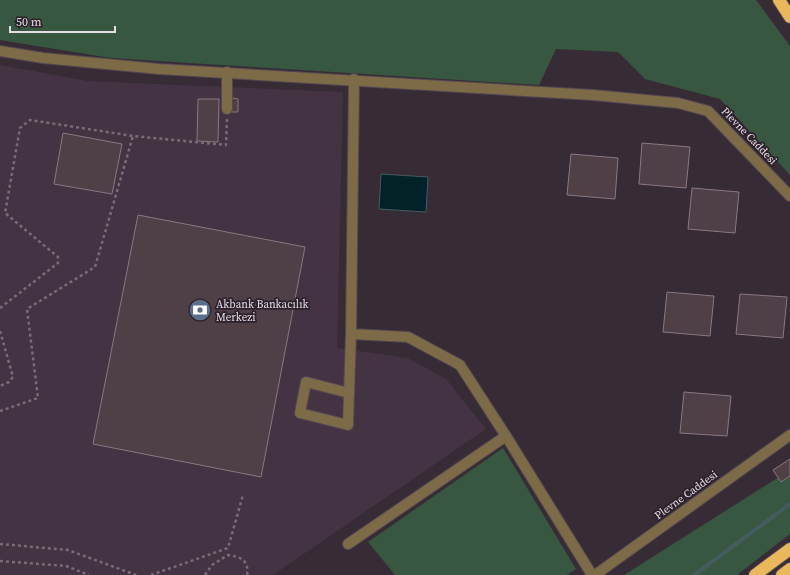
<svg xmlns="http://www.w3.org/2000/svg" width="790" height="575" viewBox="0 0 790 575" font-family="'Source Serif 4',serif">
<rect width="100%" height="100%" fill="#372b36"/>
<polygon fill="#443343" points="0,65 88,81 343,92 337,348 408,358 446,379 486,429 273,575 0,575"/>
<g fill="#375740">
<polygon points="0,0 756,0 790,46 790,175 720,99 645,79 618,52 556,49 539,85 111,58 0,40"/>
<polygon points="503,448 576,569 567,575 395,575 368,542"/>
<polygon points="790,470 790,534 737,575 624,575"/>
</g>
<polygon fill="#012328" stroke="#455b60" points="381,174 428,177 426,212 379,209"/>
<g fill="none" stroke-linecap="round" stroke-linejoin="round">
<polyline stroke="#455b60" stroke-width="4" points="694,575 790,504"/>
</g>
<g fill="#4f3f47" stroke="#8b7781">
<polygon points="232,98 238,99 238,112 232,112"/>
<polygon points="198,99 219,99 218,142 197,141"/>
<polygon points="63,133 122,144 112,194 54,184"/>
<polygon points="642,143 690,147 686,188 639,184"/>
<polygon points="571,154 618,158 615,199 567,195"/>
<polygon points="692,188 739,192 735,233 688,229"/>
<polygon points="138,215 305,247 261,477 93,444"/>
<polygon points="667,292 714,296 710,336 663,332"/>
<polygon points="740,294 787,297 783,338 736,334"/>
<polygon points="684,392 731,396 727,436 680,433"/>
<polygon points="790,459 790,476 781,482 773,470"/>
</g>
<g fill="none" stroke-linecap="round" stroke-linejoin="round">
<g stroke="#534752" stroke-width="12">
<g id="minor">
<polyline points="0,51 43,58 159,69 593,95 678,103 708,111 790,196"/>
<polyline points="354,79 351,334 408,337 460,365 506,436 592,575"/>
<polyline points="227,109 227,72"/>
<polyline points="349,393 306,382 300,413 348,425 351,334"/>
<polyline points="348,544 506,436"/>
<polyline points="595,575 790,435"/>
</g>
</g>
<g stroke="#534752" stroke-width="14">
<g id="highway">
<polyline points="779,0 790,17"/>
<polyline points="755,575 790,549"/>
<polyline points="782,575 790,569"/>
</g>
</g>
<g stroke="#786d77" stroke-width="2.5" stroke-dasharray="3 3" stroke-linecap="butt">
<polyline points="0,308 58,263 58,257 5,213 20,128 30,120 133,136 226,145 227,119"/>
<polyline points="0,331 13,377 9,382 0,386"/>
<polyline points="0,411 38,398 27,309 95,267 133,136"/>
<polyline points="0,544 68,550 136,575"/>
<polyline points="0,561 66,566 89,575"/>
<polyline points="151,575 228,548 243,495"/>
<path d="M205,575L212,565L228,555C241,557 249,560 247,575"/>
</g>
<use href="#minor" stroke="#7d6a46" stroke-width="10"/>
<use href="#highway" stroke="#e9b85a" stroke-width="12"/>
</g>
<defs>
<g id="bank-disc" transform="scale(1.15)"><circle r="9.5" fill="#5c6f8a" stroke="#2c212c"/><path d="M-6-4H6V4H-6ZM0-2.3a2.3 2.3 0 1 0 0 4.6a2.3 2.3 0 1 0 0-4.6Z" fill="#fff"/></g>
</defs>
<g fill-rule="evenodd">
<use href="#bank-disc" x="200" y="310"/>
</g>
<g text-anchor="middle" dominant-baseline="central" stroke-width="3.5" stroke-linejoin="round" paint-order="stroke">
<g font-size="11" fill="#e5dde4" stroke="#2c212c">
<text transform="translate(749 136) rotate(46)">Plevne Caddesi</text>
<text transform="translate(686 495) rotate(-36)">Plevne Caddesi</text>
</g>
<g font-size="11" fill="#e5dde4" stroke="#2c212c" text-anchor="start">
<text x="216" y="304">Akbank Bankacılık<tspan x="216" dy="13">Merkezi</tspan></text>
</g>
</g>
<path d="M10 26v6h105v-6" fill="none" stroke="#e5dde4" stroke-width="2"/>
<text x="16" y="26" font-size="12" fill="#e5dde4" stroke="#2c212c" stroke-width="3" paint-order="stroke">50 m</text>
</svg>
